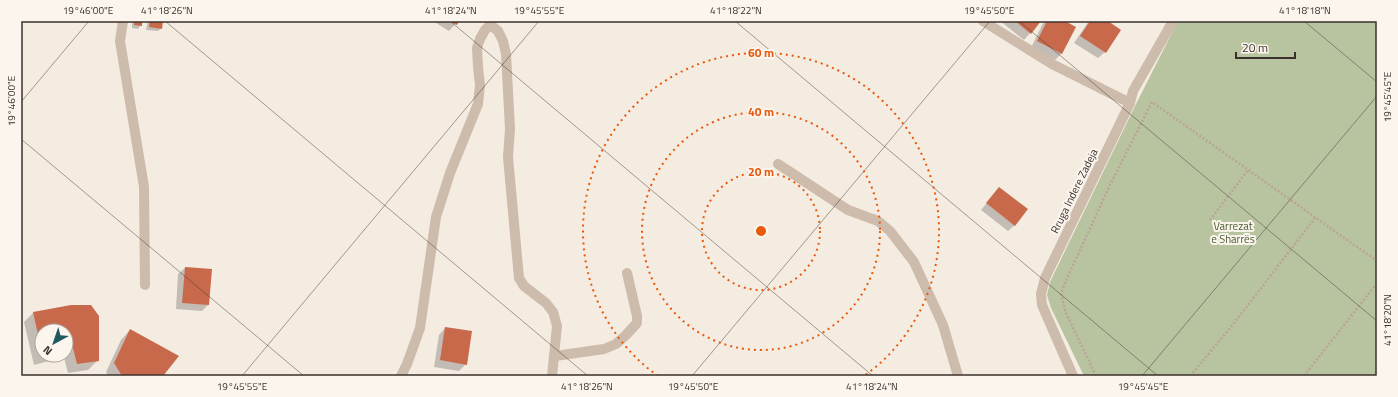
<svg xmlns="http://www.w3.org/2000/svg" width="1398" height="397" viewBox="0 0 1398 397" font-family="'Titillium Web',sans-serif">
<rect width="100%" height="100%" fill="#f4ebe1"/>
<polygon fill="#b8c4a0" points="1178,21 1377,21 1377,376 1084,376 1051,308 1047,295 1050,282 1135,106"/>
<g fill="#0003" fill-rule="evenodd">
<polygon points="132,21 141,21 141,25 138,29 132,28"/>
<polygon points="148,21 162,21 161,28 158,31 146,30"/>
<polygon points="433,21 458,21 449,31"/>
<polygon points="1000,21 1040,21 1024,40"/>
<polygon points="1044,21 1062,21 1062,53 1055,60 1031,48"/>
<polygon points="1089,21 1106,21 1105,52 1098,58 1074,43"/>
<polygon points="999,188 1015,225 1008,231 981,210"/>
<polygon points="185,268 208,305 202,311 176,309 178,274"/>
<path d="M71,306L98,360L88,370L68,373L64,357L34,365L24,322L33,313ZM42,331H66V355H42Z"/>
<polygon points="445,328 466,364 459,371 434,367 439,335"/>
<polygon points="130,330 162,376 108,376 106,372 121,340"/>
</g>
<g fill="#c8694b">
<polygon points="135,21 142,21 142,26 134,25"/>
<polygon points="150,21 163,21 162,29 149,27"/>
<polygon points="449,21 459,21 457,25"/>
<polygon points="1015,21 1041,21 1031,34"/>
<polygon points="1047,21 1065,21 1076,27 1062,54 1037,41"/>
<polygon points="1090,21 1108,21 1121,30 1106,53 1080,36"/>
<polygon points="999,187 1028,209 1015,226 986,203"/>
<polygon points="185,267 212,269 209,305 182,303"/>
<polygon points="71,305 91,305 99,316 99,361 77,364 73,348 66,350 66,331 42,331 41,348 33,312"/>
<polygon points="445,327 472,331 467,365 440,360"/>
<polygon points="130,329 179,356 163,376 122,376 114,363"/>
</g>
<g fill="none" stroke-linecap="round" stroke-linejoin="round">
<g stroke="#b9a596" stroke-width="2.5" stroke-dasharray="2 2" stroke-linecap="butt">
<polyline points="1210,220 1248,170"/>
<polyline points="1096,376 1066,313 1061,294 1064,285 1110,185 1152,102 1377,261"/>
<polyline points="1190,376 1231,327 1315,218"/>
<polyline points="1304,376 1377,283"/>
</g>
<g stroke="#cdbbac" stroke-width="10">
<polyline points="123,21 120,41 144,187 145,285"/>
<polyline points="983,21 1052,64 1130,103"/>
<polyline points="778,164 848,210 878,221 890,231 914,262 943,325 958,376"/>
<polyline points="555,356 604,349 616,344 626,335 637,323 637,316 627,273"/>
<polyline points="401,376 407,364 420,328 436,217 450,173 478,104 480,85 478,67 477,48 480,39 485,30 489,26 493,27 498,31 503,41 506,54 510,129 508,157 519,278 524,286 546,303 553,312 557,326 552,376"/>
<polyline points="1073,376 1042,305 1041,294 1045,278 1130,103 1133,91 1173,21"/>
</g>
</g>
<path fill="none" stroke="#3b302b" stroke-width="1" stroke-opacity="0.45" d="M165,21L588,376M450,21L873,376M735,21L1158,376M1019,21L1377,321M1304,21L1377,82M21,102L89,21M21,139L304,376M242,376L539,21M692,376L990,21M1142,376L1377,96"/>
<g fill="none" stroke="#e8590c" stroke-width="2" stroke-dasharray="2 4">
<circle cx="761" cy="231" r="59"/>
<circle cx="761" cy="231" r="119"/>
<path d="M658 376A178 178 0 1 1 864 376"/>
</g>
<g text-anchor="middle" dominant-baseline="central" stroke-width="4" stroke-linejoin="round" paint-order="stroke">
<g font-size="11" fill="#3b302b" stroke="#fbf5ee">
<text transform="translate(1074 191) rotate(-64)">Rruga Indere Zadeja</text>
</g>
<g font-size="11" fill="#4a5a2e" stroke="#fbf5ee">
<text x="1233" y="226">Varrezat<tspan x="1233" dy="13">e Sharrës</tspan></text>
</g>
</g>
<circle cx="761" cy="231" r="6" fill="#e8590c" stroke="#fbf5ee" stroke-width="2"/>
<g font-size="12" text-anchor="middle" font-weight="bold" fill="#e8590c" stroke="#fbf5ee" stroke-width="4" stroke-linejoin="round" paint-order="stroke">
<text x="761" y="57">60 m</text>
<text x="761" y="116">40 m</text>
<text x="761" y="176">20 m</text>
</g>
<rect width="1398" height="397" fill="none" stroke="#fbf5ee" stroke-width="44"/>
<g transform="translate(54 343) rotate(220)"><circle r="19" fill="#fbf5ee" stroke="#aea6a0"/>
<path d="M0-3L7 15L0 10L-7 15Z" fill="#1f5a5e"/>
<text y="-6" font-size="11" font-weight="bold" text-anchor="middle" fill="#3b302b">N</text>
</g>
<path d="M1236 52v6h59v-6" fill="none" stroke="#3b302b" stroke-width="2"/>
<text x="1242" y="52" font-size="12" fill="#3b302b" stroke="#fbf5ee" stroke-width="3" paint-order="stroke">20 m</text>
<rect x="22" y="22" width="1354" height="353" fill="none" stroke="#3b302b" stroke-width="1.5"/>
<g font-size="10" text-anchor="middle" fill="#3b302b">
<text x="88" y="14">19°46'00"E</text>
<text x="167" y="14">41°18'26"N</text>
<text x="451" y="14">41°18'24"N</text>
<text x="539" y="14">19°45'55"E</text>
<text x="736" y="14">41°18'22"N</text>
<text x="989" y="14">19°45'50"E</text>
<text x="1305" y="14">41°18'18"N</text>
<text transform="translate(1387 97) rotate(-90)" y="4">19°45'45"E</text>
<text transform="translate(11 101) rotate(-90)" y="4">19°46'00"E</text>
<text transform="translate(1387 320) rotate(-90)" y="4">41°18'20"N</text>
<text x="242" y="390">19°45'55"E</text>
<text x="587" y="390">41°18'26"N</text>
<text x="693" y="390">19°45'50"E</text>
<text x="872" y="390">41°18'24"N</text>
<text x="1143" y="390">19°45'45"E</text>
</g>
</svg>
